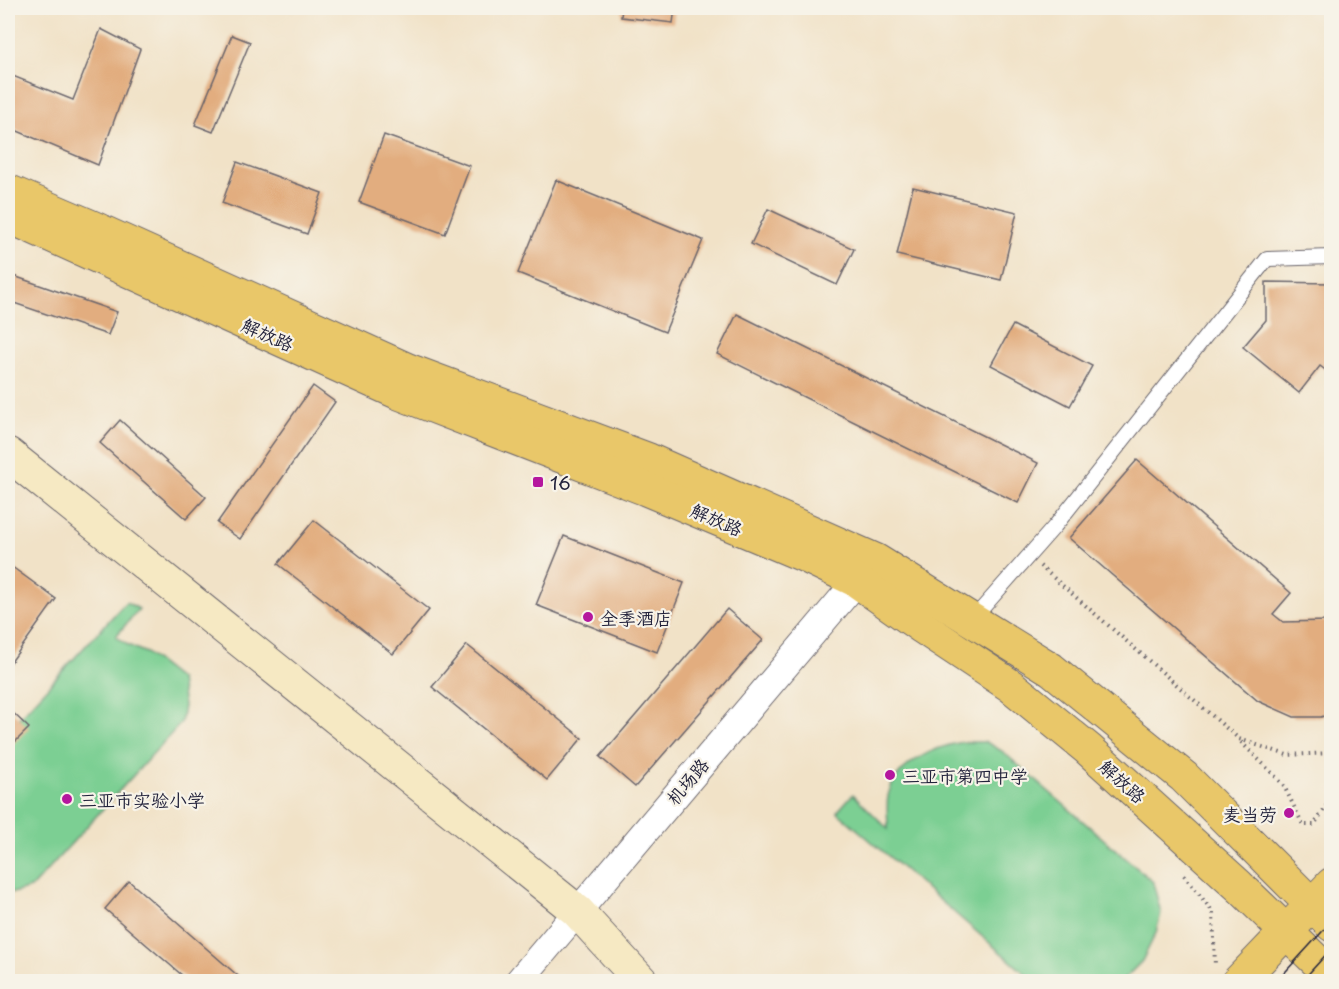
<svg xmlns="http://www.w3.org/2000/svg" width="1339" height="989" viewBox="0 0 1339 989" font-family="'Playpen Sans','LXGW WenKai TC',sans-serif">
<rect width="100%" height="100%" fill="#f7f3e8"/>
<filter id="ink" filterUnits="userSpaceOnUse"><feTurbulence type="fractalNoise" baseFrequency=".0167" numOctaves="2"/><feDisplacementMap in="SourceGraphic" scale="12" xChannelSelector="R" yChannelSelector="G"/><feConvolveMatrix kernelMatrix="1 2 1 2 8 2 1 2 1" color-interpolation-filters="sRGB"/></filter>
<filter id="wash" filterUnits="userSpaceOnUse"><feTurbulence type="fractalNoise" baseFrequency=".008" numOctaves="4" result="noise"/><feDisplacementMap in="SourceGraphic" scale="24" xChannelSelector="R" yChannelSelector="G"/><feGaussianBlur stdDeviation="1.35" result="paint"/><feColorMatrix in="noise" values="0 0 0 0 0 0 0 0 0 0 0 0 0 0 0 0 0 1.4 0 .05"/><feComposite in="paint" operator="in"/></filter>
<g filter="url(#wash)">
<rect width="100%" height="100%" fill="#f1e2c7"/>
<g fill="#7bcf93" stroke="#4e7867" stroke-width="1.5">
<polygon points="126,602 139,609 116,636 128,645 146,653 180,680 184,706 181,723 31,888 13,893 8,890 8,730"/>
<path d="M963,742H986L1002,751L1153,882L1161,913L1156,933L1142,961L1122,981H1034L837,812L853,794L888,829C888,819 886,807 888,796C895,764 934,747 963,742Z"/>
</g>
<g id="blocks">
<g fill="#e2ad7f">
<polygon points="622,8 675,8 673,23 621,17"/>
<polygon points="101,29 140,49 98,165 8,127 8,74 73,100"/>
<polygon points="232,35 250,42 213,132 195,125"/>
<polygon points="384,135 470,166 445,234 359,202"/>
<polygon points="237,162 322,193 307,234 222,203"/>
<polygon points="556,180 703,240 665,332 518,273"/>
<polygon points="913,187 1017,212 1001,280 897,255"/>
<polygon points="768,209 854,249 837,285 751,244"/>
<polygon points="8,274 117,312 108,335 8,301"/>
<polygon points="1266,282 1332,283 1332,375 1320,366 1299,393 1243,347 1266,320"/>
<polygon points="737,314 1038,463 1018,503 717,354"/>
<polygon points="1013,325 1092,366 1070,406 991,365"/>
<polygon points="313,386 335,402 240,539 217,523"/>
<polygon points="120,420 206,497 186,519 100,443"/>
<polygon points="1137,460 1291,593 1273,614 1283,622 1329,621 1332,619 1332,713 1321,717 1294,717 1258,701 1069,538"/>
<polygon points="314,520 429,610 393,654 278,564"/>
<polygon points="564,536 684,583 657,652 536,605"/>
<polygon points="8,564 56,599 11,662 8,659"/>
<polygon points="727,609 763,640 635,787 600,757"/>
<polygon points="467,645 582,738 547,780 432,687"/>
<polygon points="8,708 29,728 8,749"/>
<polygon points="129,881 245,982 190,982 105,909"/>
</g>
</g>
</g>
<g filter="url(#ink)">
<use href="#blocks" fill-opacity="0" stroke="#6a656c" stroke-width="1.5"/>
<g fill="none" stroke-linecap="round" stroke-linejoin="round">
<g stroke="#6a656c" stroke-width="16">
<polyline id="lane" points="972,620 1055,526 1267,259 1332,257"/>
</g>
<g stroke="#6a656c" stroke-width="29">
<polyline id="street" points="518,982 857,581"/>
</g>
<g stroke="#6a656c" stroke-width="35">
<polyline id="secondary" points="8,454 577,911 642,982"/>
</g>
<g stroke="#6a656c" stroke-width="35">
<g id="primary">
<polyline points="8,191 92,227 408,370 649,460 875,560 1051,669 1184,777 1332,925"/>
<polyline points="8,216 399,393 646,489 801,554 857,581 922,627 1011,686 1088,749 1239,886 1332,976"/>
<polyline points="1238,982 1332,884"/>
</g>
</g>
<g stroke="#6a656c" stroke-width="4" stroke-dasharray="1.5 4.5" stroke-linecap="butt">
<polyline points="1040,566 1239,739 1287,755 1332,753"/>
<polyline points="1241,742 1283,784 1303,825 1314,825 1332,797"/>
<polyline points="1184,875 1213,912 1215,966"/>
<polyline points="1205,982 1211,975"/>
</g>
<use href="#lane" stroke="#fff" stroke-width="14"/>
<use href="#street" stroke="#fff" stroke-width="27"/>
<use href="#secondary" stroke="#f6e9c3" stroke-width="33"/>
<use href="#primary" stroke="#e9c769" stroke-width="33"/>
<g stroke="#22223b" stroke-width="1.5">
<polyline points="1276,982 1332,921"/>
<polyline points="1301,982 1332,948"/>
</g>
</g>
</g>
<g fill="#b5179e" stroke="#f7f3e8" stroke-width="2">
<rect x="532" y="476" width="12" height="12" rx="3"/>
<circle cx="588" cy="617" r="6"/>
<circle cx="890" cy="775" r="6"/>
<circle cx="67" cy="799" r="6"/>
<circle cx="1289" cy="813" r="6"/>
</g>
<g text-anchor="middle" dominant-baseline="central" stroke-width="4.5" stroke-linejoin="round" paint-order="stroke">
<g font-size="18" fill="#22223b" stroke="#f7f3e8">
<text transform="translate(268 334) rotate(24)">解放路</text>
<text transform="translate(717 519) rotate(23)">解放路</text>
<text transform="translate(687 781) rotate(-50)">机场路</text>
<text transform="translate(1123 781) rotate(42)">解放路</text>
</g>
<g font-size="18" fill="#22223b" stroke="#f7f3e8" text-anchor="start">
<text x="550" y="482">16</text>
<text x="600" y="617">全季酒店</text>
<text x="902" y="775">三亚市第四中学</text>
<text x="79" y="799">三亚市实验小学</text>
<text x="1277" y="813" text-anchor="end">麦当劳</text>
</g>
</g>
<rect width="1339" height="989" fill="none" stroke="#f7f3e8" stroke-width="30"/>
</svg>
